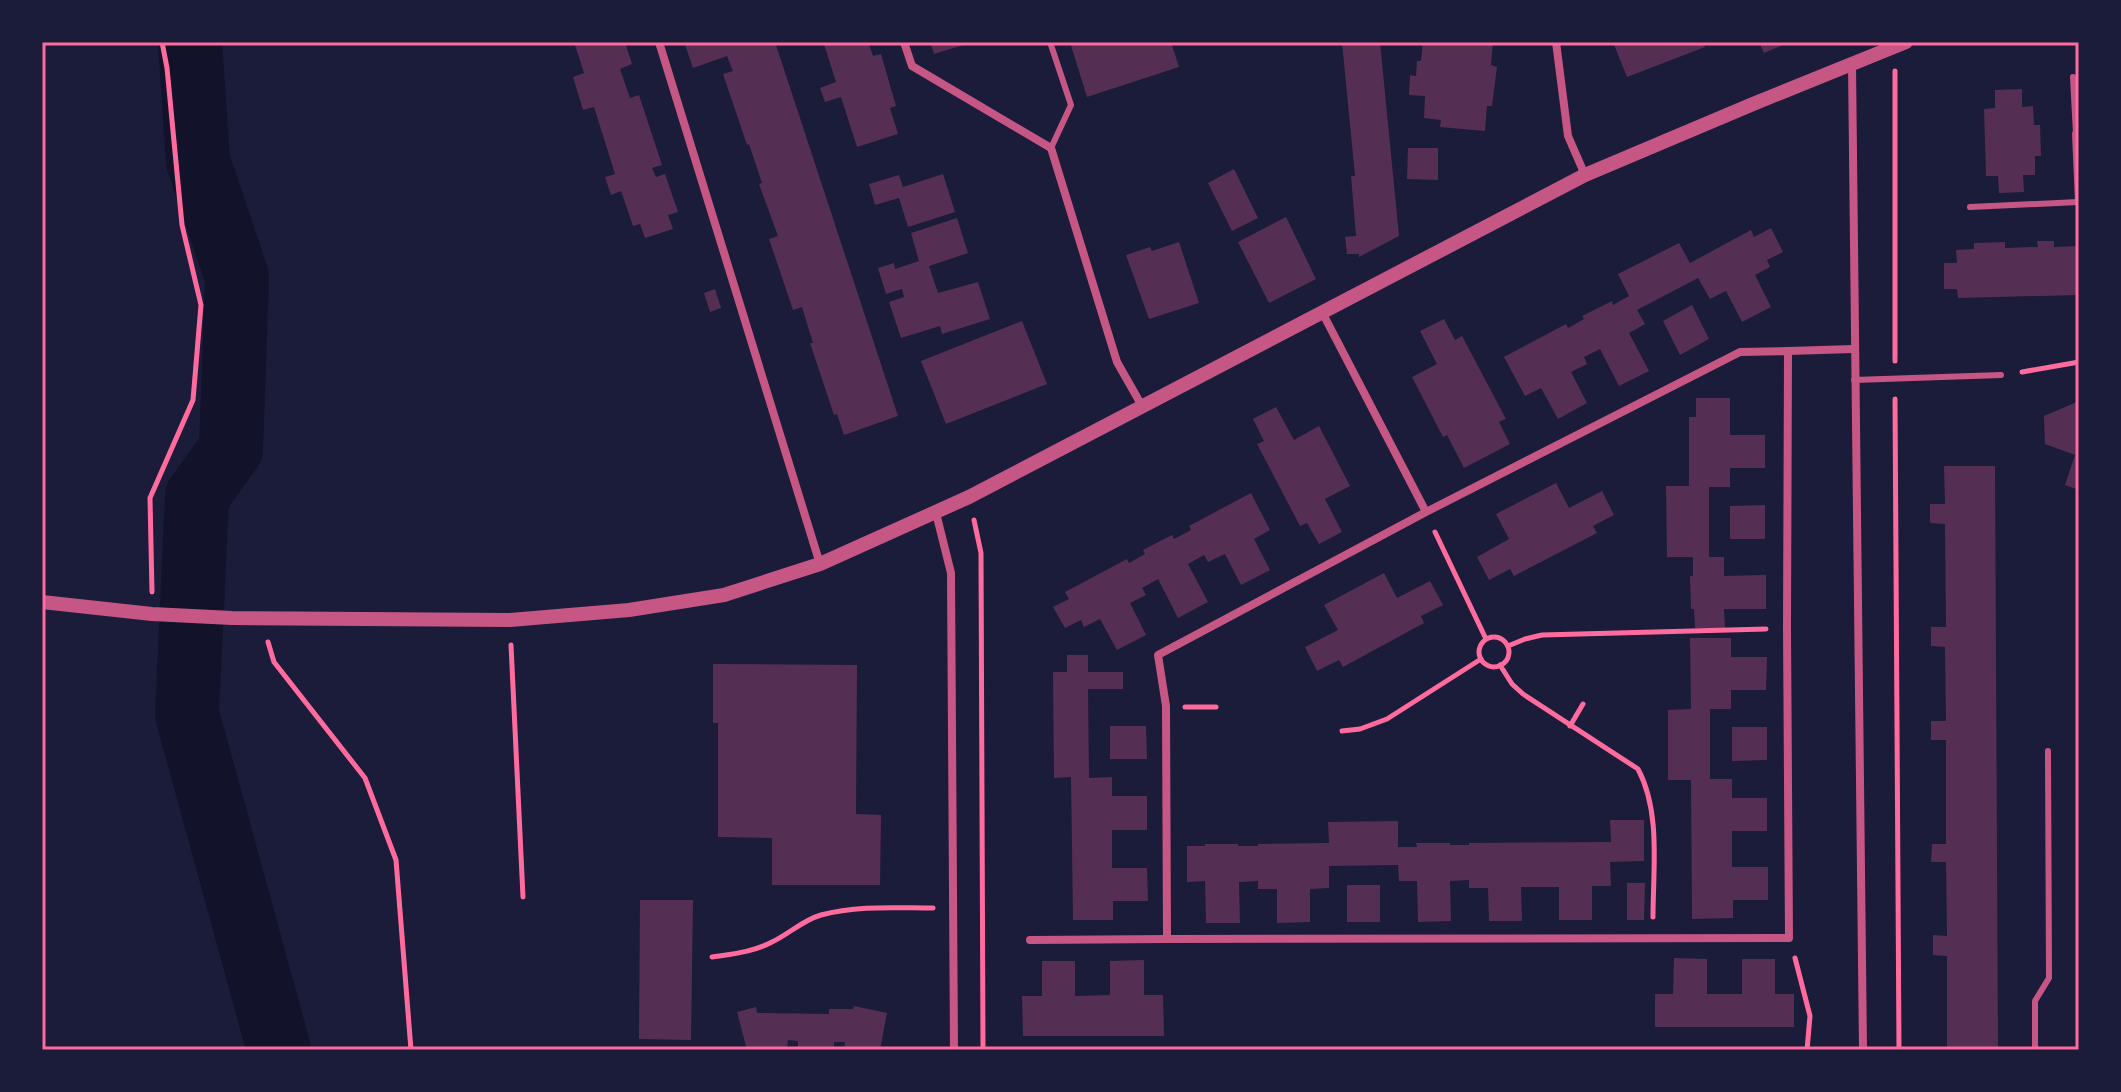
<svg xmlns="http://www.w3.org/2000/svg" width="2121" height="1092" viewBox="0 0 2121 1092" font-family="Rubik,sans-serif">
<rect width="100%" height="100%" fill="#1b1b3a"/>
<g fill="none" stroke-linecap="round" stroke-linejoin="round">
<polyline stroke="#12122b" stroke-width="64" points="190,42 198,161 237,277 231,449 197,496 187,714 279,1050"/>
</g>
<g fill="#542f53">
<polygon points="574,42 625,42 632,64 620,69 630,98 639,95 662,165 652,168 656,177 665,174 678,212 668,215 673,229 645,238 640,224 633,226 621,191 611,195 605,177 615,174 594,107 583,110 573,77 584,73"/>
<polygon points="684,42 775,42 898,416 844,435 837,414 834,415 810,343 813,343 802,307 793,310 769,239 778,236 759,184 762,183 749,144 747,145 723,74 733,71 727,56 693,68"/>
<polygon points="829,42 868,42 873,56 881,54 896,106 890,108 898,134 857,147 841,97 825,102 820,88 836,82 824,44"/>
<polygon points="930,42 970,42 970,43 934,54"/>
<polygon points="1070,42 1171,42 1179,67 1087,97"/>
<polygon points="1342,42 1380,42 1399,236 1359,257 1359,254 1347,254 1345,237 1356,236 1351,176 1355,176"/>
<polygon points="1423,42 1493,42 1491,65 1497,67 1492,106 1487,106 1485,131 1440,127 1441,120 1424,118 1425,96 1409,95 1410,75 1416,76 1417,61 1421,61"/>
<polygon points="1613,42 1703,42 1705,47 1627,77"/>
<polygon points="1759,42 1790,42 1764,53"/>
<polygon points="2022,89 2022,107 2033,106 2034,125 2040,125 2041,156 2035,156 2035,175 2023,175 2024,192 1999,193 1998,176 1986,176 1984,109 1995,108 1995,90"/>
<polygon points="1408,148 1438,148 1438,180 1407,179"/>
<polygon points="1234,169 1258,218 1232,231 1208,183"/>
<polygon points="943,174 955,212 908,227 899,198 875,205 869,184 899,175 903,187"/>
<polygon points="1286,217 1316,279 1269,303 1238,242"/>
<polygon points="957,218 968,253 929,266 938,293 978,282 990,319 942,334 940,326 901,338 889,302 904,297 902,289 886,294 878,268 894,263 895,269 919,261 911,233"/>
<polygon points="1771,228 1783,252 1767,260 1770,267 1755,275 1771,307 1742,322 1726,291 1710,299 1698,278 1637,310 1645,324 1629,333 1649,371 1619,386 1600,349 1584,357 1587,364 1571,372 1587,403 1558,419 1541,388 1525,396 1504,357 1566,324 1568,328 1584,319 1582,316 1612,301 1613,305 1629,296 1618,274 1679,243 1690,263 1751,230 1754,237"/>
<polygon points="2037,241 2054,241 2054,247 2079,246 2079,295 1958,298 1957,289 1944,289 1944,263 1957,263 1956,250 1974,249 1974,243 2005,242 2005,248 2038,247"/>
<polygon points="1179,242 1199,303 1149,319 1126,255 1150,247 1152,251"/>
<polygon points="715,289 721,308 710,312 704,293"/>
<polygon points="1692,305 1709,339 1680,355 1663,321"/>
<polygon points="1444,319 1455,340 1462,336 1506,419 1499,422 1510,444 1464,468 1447,435 1443,437 1412,377 1437,364 1420,331"/>
<polygon points="1022,321 1047,384 946,424 921,361"/>
<polygon points="1696,398 1730,398 1730,435 1765,435 1765,468 1730,468 1730,487 1709,487 1709,557 1724,557 1724,576 1766,575 1766,609 1724,609 1725,628 1695,628 1694,609 1691,609 1690,576 1693,576 1693,557 1667,557 1666,486 1689,486 1689,417 1696,417"/>
<polygon points="2079,401 2079,490 2065,485 2075,455 2045,444 2044,416"/>
<polygon points="1276,407 1294,440 1319,426 1350,486 1325,499 1342,532 1319,544 1307,523 1300,526 1257,444 1264,441 1253,419"/>
<polygon points="1944,466 1995,466 1998,1050 1947,1050 1947,956 1933,955 1933,935 1947,936 1946,862 1931,862 1932,844 1946,844 1946,740 1931,740 1931,721 1946,721 1945,647 1931,646 1931,627 1946,627 1945,524 1930,523 1930,504 1945,504"/>
<polygon points="1556,483 1569,508 1602,491 1614,515 1593,526 1597,533 1514,576 1510,569 1489,580 1477,557 1509,539 1496,514"/>
<polygon points="1251,493 1270,530 1254,539 1270,570 1241,585 1225,554 1208,562 1204,555 1188,564 1208,602 1178,618 1158,579 1142,588 1146,595 1130,603 1146,635 1117,650 1100,619 1084,627 1081,620 1065,628 1053,607 1069,599 1065,592 1127,559 1129,563 1145,554 1143,550 1172,535 1174,539 1191,530 1189,526"/>
<polygon points="1765,505 1765,539 1730,539 1730,506"/>
<polygon points="1384,573 1397,598 1430,581 1443,605 1421,616 1424,623 1343,667 1339,660 1317,671 1305,647 1338,630 1324,605"/>
<polygon points="1690,638 1731,638 1731,657 1767,657 1766,690 1731,690 1731,709 1710,709 1710,779 1732,779 1732,798 1767,798 1767,831 1732,831 1732,867 1768,867 1768,900 1733,900 1733,918 1692,919 1691,780 1668,780 1668,710 1691,709"/>
<polygon points="1067,655 1088,655 1088,672 1123,672 1123,689 1088,689 1089,778 1112,777 1112,796 1147,796 1147,830 1112,830 1112,868 1147,868 1148,901 1113,901 1113,920 1073,920 1071,777 1054,778 1053,672 1067,672"/>
<polygon points="713,664 857,665 856,814 881,815 880,885 772,885 772,838 718,837 718,723 713,723"/>
<polygon points="1110,726 1146,726 1147,759 1110,759"/>
<polygon points="1732,727 1767,727 1767,760 1732,761"/>
<polygon points="1610,820 1644,820 1644,861 1610,862 1611,886 1592,886 1592,920 1559,920 1559,887 1521,887 1522,921 1489,921 1488,888 1469,888 1469,880 1450,881 1451,921 1418,922 1417,881 1399,881 1398,865 1329,866 1329,888 1310,889 1310,922 1277,923 1277,889 1258,889 1258,881 1239,882 1240,923 1206,923 1205,881 1187,882 1187,846 1205,846 1205,844 1238,844 1238,846 1258,846 1258,844 1329,843 1328,822 1398,821 1398,847 1417,847 1416,843 1450,843 1450,845 1469,845 1469,843 1611,842"/>
<polygon points="1627,883 1645,883 1644,920 1627,920"/>
<rect x="1347" y="885" width="33" height="37"/>
<polygon points="640,900 693,900 691,1040 639,1039"/>
<polygon points="1674,958 1707,959 1707,994 1742,994 1742,959 1775,959 1775,994 1794,994 1794,1027 1655,1027 1655,994 1673,994"/>
<polygon points="1144,960 1144,995 1163,995 1164,1036 1023,1036 1022,996 1042,996 1042,961 1075,961 1075,996 1110,995 1110,961"/>
<polygon points="854,1006 887,1013 880,1050 844,1050 845,1042 834,1042 834,1050 798,1050 798,1041 788,1040 787,1050 747,1050 737,1012 756,1007 757,1013 829,1014 829,1009 853,1009"/>
</g>
<g fill="none" stroke-linecap="round" stroke-linejoin="round">
<g stroke="#ff6b9d" stroke-width="5">
<polyline points="1895,361 1895,71"/>
<polyline points="2022,372 2079,362"/>
<polyline points="1895,399 1899,1050"/>
<polyline points="974,520 981,553 983,1050"/>
<polyline points="1435,532 1486,639"/>
<polyline points="152,592 150,498 193,400 201,305 182,225 167,68 162,42"/>
<circle cx="1494" cy="652" r="15"/>
<polyline points="268,642 274,662 365,778 396,860 411,1050"/>
<polyline points="511,645 523,897"/>
<polyline points="1508,646 1525,639 1542,635 1766,629"/>
<path d="M1500,665L1512,684L1523,694L1638,769C1661,812 1653,869 1653,917"/>
<polyline points="1185,707 1216,707"/>
<polyline points="1570,726 1583,704"/>
<polyline points="1342,731 1360,729 1387,719 1481,659"/>
<path d="M712,957C732,954 753,952 772,942C789,934 803,920 821,915C857,905 896,908 933,908"/>
<polyline points="1795,958 1810,1016 1807,1050"/>
</g>
<g stroke="#c65784" stroke-width="6">
<polyline points="1050,42 1071,105 1051,148"/>
<polyline points="2073,77 2076,134"/>
<polyline points="1970,207 2078,202"/>
<polyline points="1854,380 2001,375"/>
<polyline points="2035,1050 2035,1001 2049,978 2048,751"/>
</g>
<g stroke="#c65784" stroke-width="8">
<polyline points="659,42 820,564"/>
<polyline points="904,42 912,66 1051,148 1117,362 1142,406"/>
<polyline points="1556,42 1568,136 1585,175"/>
<polyline points="1852,64 1863,1050"/>
<polyline points="2079,134 2076,134 2079,202"/>
<polyline points="1322,312 1426,512 1158,655 1166,706 1167,939 1789,938 1787,628 1788,351 1740,352 1426,512"/>
<polyline points="1788,351 1854,349"/>
<polyline points="936,513 951,573 954,1050"/>
<polyline points="1030,940 1167,939"/>
</g>
<polyline stroke="#c65784" stroke-width="14" points="42,602 152,614 232,618 510,620 629,610 724,595 820,564 969,497 1585,175 1753,104 1906,42"/>
</g>
<rect width="2121" height="1092" fill="none" stroke="#1b1b3a" stroke-width="88"/>
<rect x="44" y="44" width="2033" height="1004" fill="none" stroke="#ff6b9d" stroke-width="3"/>
</svg>
